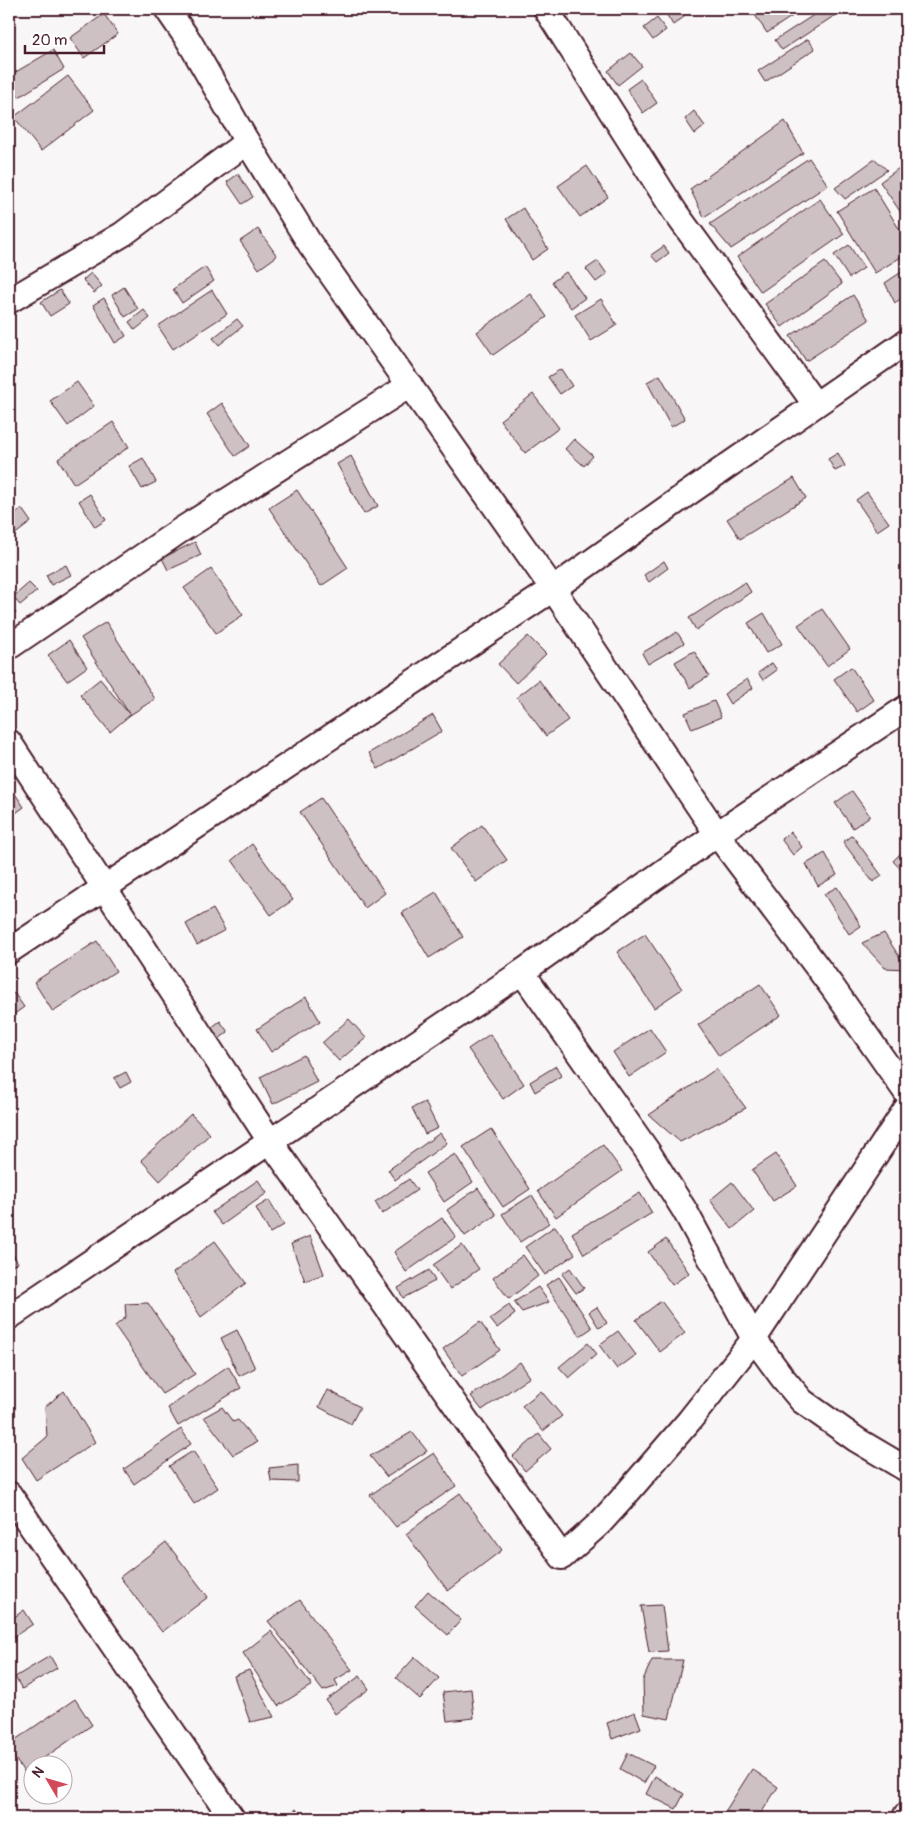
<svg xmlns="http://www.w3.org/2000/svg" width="915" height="1827" viewBox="0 0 915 1827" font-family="Pangolin,sans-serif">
<rect width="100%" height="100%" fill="#f8f6f7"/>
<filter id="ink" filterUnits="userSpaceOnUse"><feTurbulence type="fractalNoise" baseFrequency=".02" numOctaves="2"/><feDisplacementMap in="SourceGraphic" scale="10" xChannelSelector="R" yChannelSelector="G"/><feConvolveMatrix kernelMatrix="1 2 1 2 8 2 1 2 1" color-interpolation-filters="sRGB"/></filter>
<g filter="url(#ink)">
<g fill="#cdc1c4" stroke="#4a1f2b">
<polygon points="670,9 679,9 684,17 673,25 665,12"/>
<polygon points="751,9 803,9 767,33"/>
<polygon points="823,9 838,9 840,12 782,50 775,40"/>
<polygon points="104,14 118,34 84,58 70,38"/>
<polygon points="657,18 666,30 653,40 644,28"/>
<polygon points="808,39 815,49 765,82 758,71"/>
<polygon points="53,50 64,69 19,97 9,80 9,76"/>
<polygon points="631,53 642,66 618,85 608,71"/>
<polygon points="68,76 94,110 41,151 14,117"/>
<polygon points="641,79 657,103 643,113 627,89"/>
<polygon points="694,111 705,126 695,134 685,119"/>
<polygon points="785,121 803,153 704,217 690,189"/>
<polygon points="809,158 828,185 731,249 710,224"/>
<polygon points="875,159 887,170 845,199 835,188"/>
<polygon points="906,163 906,220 880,182"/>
<polygon points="587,166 608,197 580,217 558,186"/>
<polygon points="238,174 253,197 242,204 227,182"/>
<polygon points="874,188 906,240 906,254 875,273 837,211"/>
<polygon points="820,199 844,234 761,292 737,257"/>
<polygon points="523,208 548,249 532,260 506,219"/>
<polygon points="258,229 277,256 259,269 240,241"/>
<polygon points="849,245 864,268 849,278 834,255"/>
<polygon points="664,246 669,253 657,262 651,255"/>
<polygon points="598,261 607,274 596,282 586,269"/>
<polygon points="825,262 842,284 782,327 765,304"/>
<polygon points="205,267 214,281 182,303 173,289"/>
<polygon points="906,269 906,295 895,303 885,283"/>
<polygon points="566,272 585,298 571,308 552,282"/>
<polygon points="91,273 102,286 94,293 83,280"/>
<polygon points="124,287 138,309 125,317 112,295"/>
<polygon points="60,290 69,304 50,316 41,302"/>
<polygon points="212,290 227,314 173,349 158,326"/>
<polygon points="531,294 547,317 493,355 477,332"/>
<polygon points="853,295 869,320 806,361 790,336"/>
<polygon points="104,298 126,336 115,343 93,305"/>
<polygon points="601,299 617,325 591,341 575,315"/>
<polygon points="144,310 150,318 135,330 129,322"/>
<polygon points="237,319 243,326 219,345 213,338"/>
<polygon points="561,369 572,386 560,394 548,377"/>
<polygon points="660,375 685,419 671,427 647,382"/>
<polygon points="77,382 94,406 68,426 50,401"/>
<polygon points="533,394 559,428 525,453 500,420"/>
<polygon points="222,403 250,446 235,456 207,414"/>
<polygon points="113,422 129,447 74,484 58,459"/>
<polygon points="574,439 593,456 584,466 565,449"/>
<polygon points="838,453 845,466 835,471 828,459"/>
<polygon points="351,456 378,506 364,514 337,464"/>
<polygon points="143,458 156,482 142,489 129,466"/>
<polygon points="794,478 806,498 740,539 727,519"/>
<polygon points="297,490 348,568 321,586 269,508"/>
<polygon points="867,492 889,523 877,531 856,500"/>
<polygon points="90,494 106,520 95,527 79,501"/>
<polygon points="22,509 31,522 9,539 9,518"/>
<polygon points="195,542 201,555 168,570 162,558"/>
<polygon points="664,561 668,568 649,582 644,575"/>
<polygon points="66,565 71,575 51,585 46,575"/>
<polygon points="211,569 243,615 216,633 184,588"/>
<polygon points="745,582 751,592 696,630 689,618"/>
<polygon points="29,583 37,591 20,605 13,597"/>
<polygon points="9,606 16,613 9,620"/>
<polygon points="822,609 850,649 827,666 798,625"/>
<polygon points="764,613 782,644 766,653 748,623"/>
<polygon points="106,622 155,699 130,715 81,638"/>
<polygon points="677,632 684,643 648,664 642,653"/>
<polygon points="528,636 546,654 516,683 498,664"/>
<polygon points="69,640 87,667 67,681 48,655"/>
<polygon points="694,651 709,676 690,688 675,662"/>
<polygon points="772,663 777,670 763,680 758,673"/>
<polygon points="851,667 874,700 857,712 834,679"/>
<polygon points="100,679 130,715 110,732 80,695"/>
<polygon points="747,679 753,688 730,704 724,694"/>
<polygon points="539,680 568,720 546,736 517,697"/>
<polygon points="714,701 721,717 692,729 685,713"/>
<polygon points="433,715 442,731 378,769 369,753"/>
<polygon points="9,785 24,807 9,818"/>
<polygon points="852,791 870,816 853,828 835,803"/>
<polygon points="321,798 385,893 365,908 300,812"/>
<polygon points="482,825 507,860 476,882 451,848"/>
<polygon points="791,832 802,847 793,855 781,839"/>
<polygon points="852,835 882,876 873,882 843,842"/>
<polygon points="252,844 293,900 271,915 232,860"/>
<polygon points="906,848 906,875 893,861"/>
<polygon points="825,853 837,875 818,886 806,864"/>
<polygon points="837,887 861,926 849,934 824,894"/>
<polygon points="436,892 463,937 429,958 402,913"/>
<polygon points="213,909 225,930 197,945 186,924"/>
<polygon points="884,933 906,967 906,969 885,968 862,943"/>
<polygon points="645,934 682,989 654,1008 617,952"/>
<polygon points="97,941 116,971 53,1012 34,982"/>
<polygon points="760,984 781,1015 719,1056 698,1025"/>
<polygon points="14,993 24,1007 9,1018 9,997"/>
<polygon points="306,997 320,1021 271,1052 257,1029"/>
<polygon points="349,1019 366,1038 339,1061 322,1043"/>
<polygon points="220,1021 228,1032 219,1039 211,1028"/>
<polygon points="650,1028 666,1052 629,1077 613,1052"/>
<polygon points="490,1034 524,1084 503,1099 468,1049"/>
<polygon points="304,1055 317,1082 273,1104 260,1077"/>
<polygon points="556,1066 561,1076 535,1092 530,1082"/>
<polygon points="716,1069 746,1108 680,1142 649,1115"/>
<polygon points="126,1072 131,1082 120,1088 114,1078"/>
<polygon points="425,1102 438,1128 425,1134 412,1108"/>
<polygon points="191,1114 210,1134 160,1181 141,1160"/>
<polygon points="491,1129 530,1189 503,1207 463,1147"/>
<polygon points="440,1133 447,1143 395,1180 388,1170"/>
<polygon points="603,1145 622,1171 556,1217 538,1191"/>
<polygon points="455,1154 473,1182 444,1202 425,1173"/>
<polygon points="776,1154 797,1186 773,1201 752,1170"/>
<polygon points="409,1179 417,1190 382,1214 375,1202"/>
<polygon points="258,1180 267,1193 222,1225 212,1212"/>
<polygon points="732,1182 754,1211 732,1229 710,1200"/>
<polygon points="478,1188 496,1215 465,1236 447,1210"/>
<polygon points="640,1193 652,1213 584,1254 572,1233"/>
<polygon points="532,1195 549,1223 520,1242 502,1214"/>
<polygon points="269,1200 284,1225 270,1233 256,1208"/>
<polygon points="442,1218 456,1237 406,1272 394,1252"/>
<polygon points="555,1226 575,1254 545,1275 525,1247"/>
<polygon points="310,1236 324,1274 305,1281 291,1244"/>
<polygon points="666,1239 689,1273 672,1285 648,1252"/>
<polygon points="215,1241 246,1283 201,1317 173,1273"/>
<polygon points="462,1245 479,1269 450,1289 433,1265"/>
<polygon points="9,1247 18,1263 9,1267"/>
<polygon points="523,1255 538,1276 509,1299 493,1278"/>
<polygon points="570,1268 584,1288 576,1293 562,1274"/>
<polygon points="429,1270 435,1281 403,1298 398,1288"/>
<polygon points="559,1277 592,1328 580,1336 546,1285"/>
<polygon points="538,1287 549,1302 522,1312 514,1302"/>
<polygon points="661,1301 685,1333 660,1352 636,1320"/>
<polygon points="148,1303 195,1374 162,1394 115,1326 126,1317 125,1304"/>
<polygon points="509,1305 515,1314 497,1328 490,1319"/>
<polygon points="597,1307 607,1323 599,1328 589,1312"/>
<polygon points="480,1322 500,1350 462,1376 443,1349"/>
<polygon points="237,1330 255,1368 239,1376 221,1338"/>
<polygon points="618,1331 636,1355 617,1369 599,1345"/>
<polygon points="588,1343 597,1354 569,1378 559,1367"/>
<polygon points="520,1362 530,1377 482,1410 471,1396"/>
<polygon points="228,1366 241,1388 178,1426 168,1408"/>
<polygon points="328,1390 360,1407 351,1424 319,1407"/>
<polygon points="64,1391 95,1442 36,1480 22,1458 47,1437 45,1407"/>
<polygon points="541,1391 562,1416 543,1431 522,1406"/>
<polygon points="222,1407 233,1422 238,1420 257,1442 233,1455 204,1417"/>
<polygon points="181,1429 191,1444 134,1484 124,1469"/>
<polygon points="412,1432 427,1451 387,1477 370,1456"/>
<polygon points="539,1434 551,1449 525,1471 513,1456"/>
<polygon points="193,1451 218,1488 194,1504 169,1466"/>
<polygon points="434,1453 456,1486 396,1527 370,1495"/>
<polygon points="298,1465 298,1482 271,1481 269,1468"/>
<polygon points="460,1493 502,1550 448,1591 406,1534"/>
<polygon points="166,1542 208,1597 162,1632 120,1577"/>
<polygon points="428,1591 461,1620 448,1635 415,1606"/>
<polygon points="300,1600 352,1670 335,1680 338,1686 323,1691 268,1621"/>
<polygon points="662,1605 668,1651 649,1652 641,1606"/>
<polygon points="24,1610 33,1624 9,1640 9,1621"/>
<polygon points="271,1631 312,1685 278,1706 243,1653"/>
<polygon points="50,1656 57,1668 22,1689 15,1677"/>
<polygon points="415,1657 439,1678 420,1699 396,1678"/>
<polygon points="652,1660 683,1660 669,1719 644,1714 643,1680"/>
<polygon points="249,1670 274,1717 250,1722 234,1676"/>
<polygon points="360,1676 369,1689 335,1714 326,1700"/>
<polygon points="471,1689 474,1718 447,1721 443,1692"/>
<polygon points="75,1699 92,1725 35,1764 32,1764 24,1772 9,1750 9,1744"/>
<polygon points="635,1712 641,1728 612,1739 607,1723"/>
<polygon points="628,1753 654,1766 644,1783 620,1769"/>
<polygon points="752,1769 778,1787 758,1818 721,1818"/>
<polygon points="655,1776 684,1794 676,1809 646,1794"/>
<polygon points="296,1809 302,1818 282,1818"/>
<polygon points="393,1813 399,1818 389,1818"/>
</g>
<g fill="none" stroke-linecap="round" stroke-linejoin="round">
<g stroke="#4a1f2b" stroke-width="28">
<g id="street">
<polyline points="167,9 189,41 247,142 310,244 553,589 717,834 833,988 906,1092"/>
<polyline points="546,9 675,212 815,404"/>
<polyline points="9,301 123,234 247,142"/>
<polyline points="9,647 181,530 410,385"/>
<polyline points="9,742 270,1141 562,1557 600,1523 621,1500 689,1421 754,1339 906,1109"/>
<polyline points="9,951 553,589 684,496 906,342"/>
<polyline points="522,972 648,1152 685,1211 754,1339 782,1377 802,1401 857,1440 906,1469"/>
<polyline points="9,1317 522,972 717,834 906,708"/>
<polyline points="9,1494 232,1818"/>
<polyline points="905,1818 906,1815"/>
</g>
</g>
<use href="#street" stroke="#fff" stroke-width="24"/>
</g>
</g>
<rect width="915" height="1827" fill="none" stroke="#fff" stroke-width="30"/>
<rect x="15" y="15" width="885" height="1797" fill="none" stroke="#4a1f2b" stroke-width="2" filter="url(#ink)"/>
<g transform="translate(48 1780) rotate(308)"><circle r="24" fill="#ffffff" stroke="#b7a5aa"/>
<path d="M0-4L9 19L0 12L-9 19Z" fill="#d1495b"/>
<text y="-8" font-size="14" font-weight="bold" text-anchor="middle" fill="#4a1f2b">N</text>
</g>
<path d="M25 45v8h79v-8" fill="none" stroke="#4a1f2b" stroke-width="2.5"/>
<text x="32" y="45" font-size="15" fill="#4a1f2b" stroke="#ffffff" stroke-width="4" paint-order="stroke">20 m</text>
</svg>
